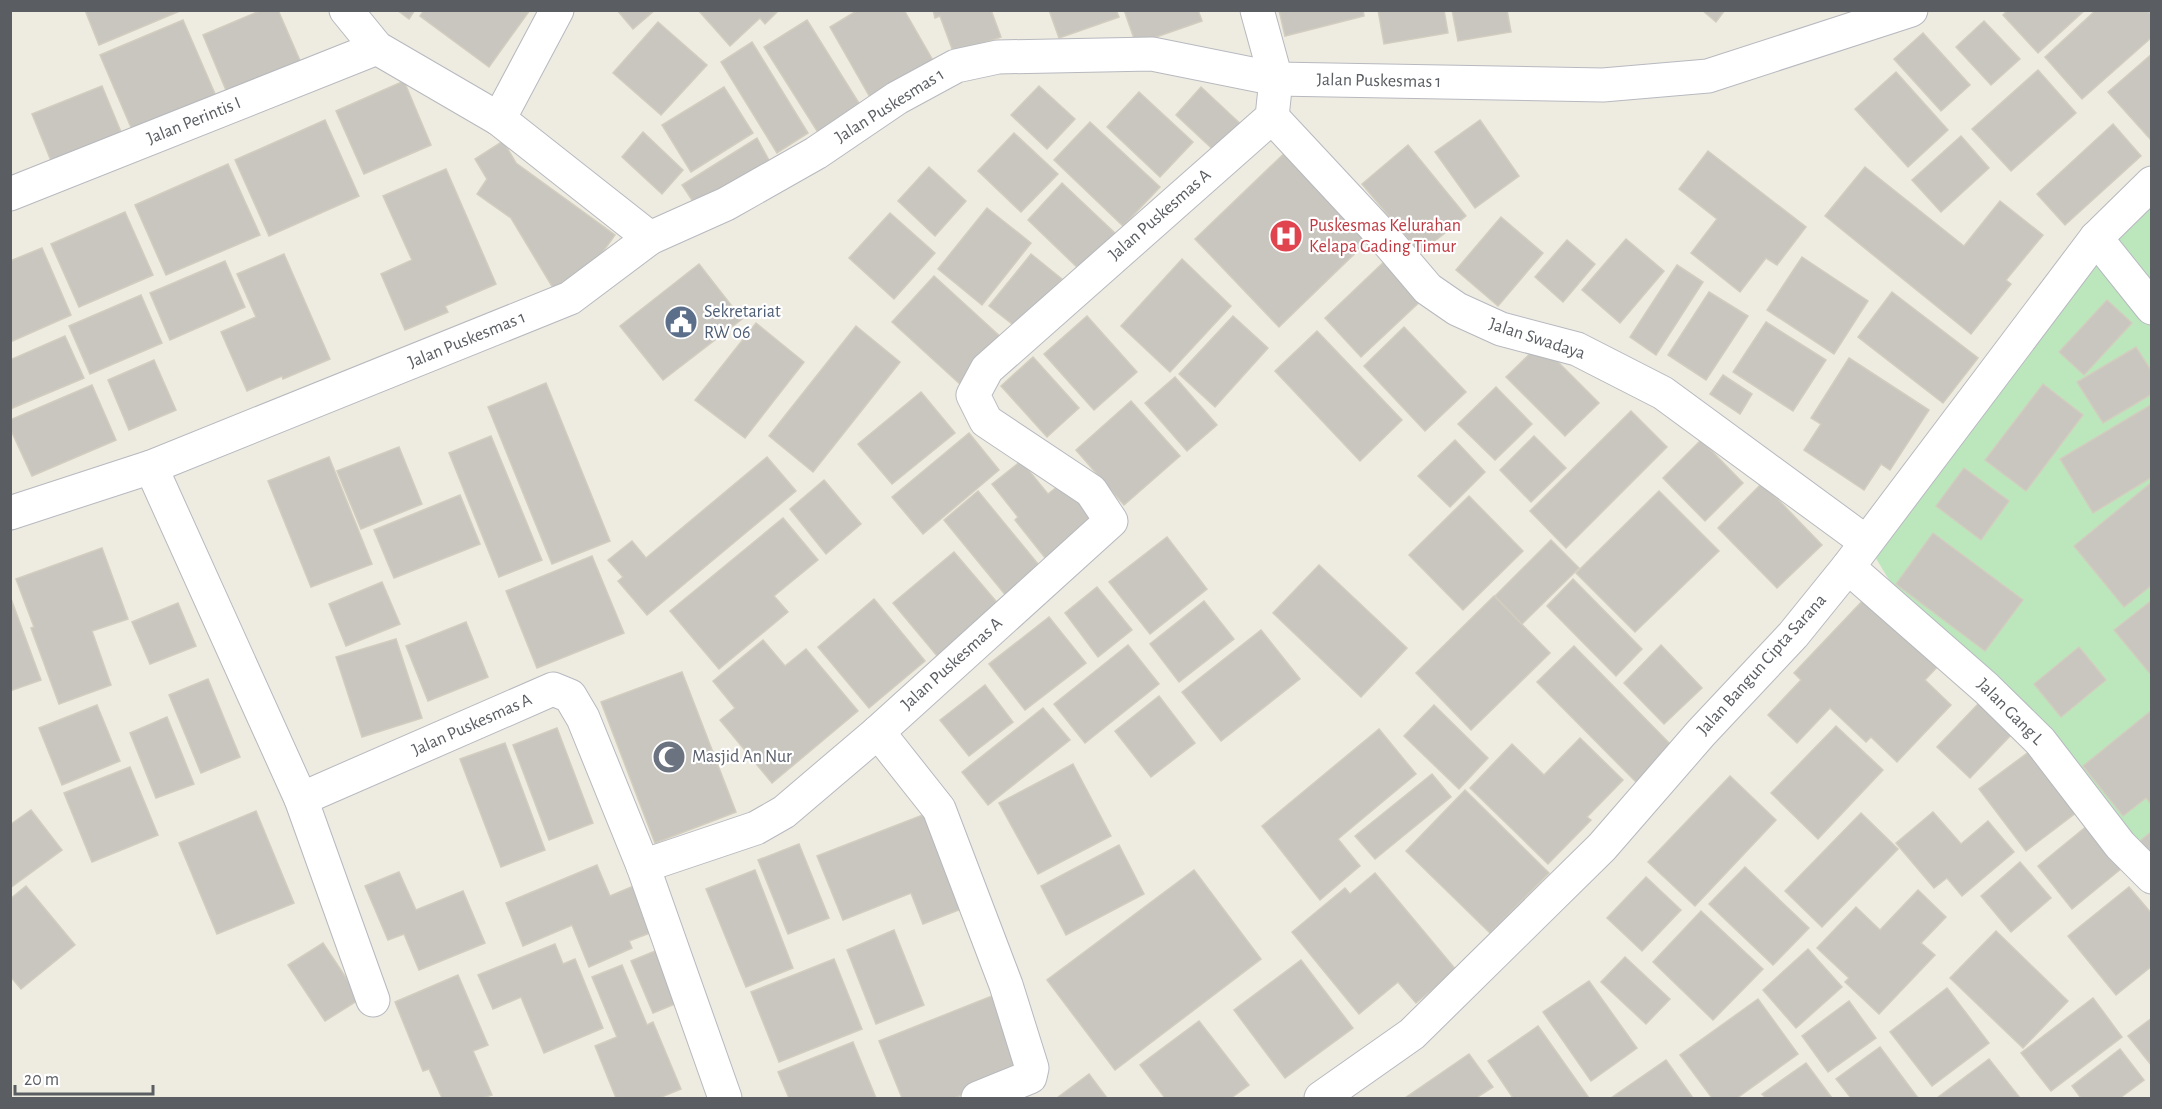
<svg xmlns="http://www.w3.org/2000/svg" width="2162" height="1109" viewBox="0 0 2162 1109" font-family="'Alegreya Sans',sans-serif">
<rect width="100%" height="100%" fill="#eeebe1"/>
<polygon fill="#bce7bd" points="2151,183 2151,867 1894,588 1866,542"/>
<g fill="#c8c6be" stroke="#d2cdbf" stroke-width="1.5">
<polygon points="85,10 180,10 180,11 99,45"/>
<polygon points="262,10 278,10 302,65 228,95 203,35"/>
<polygon points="397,10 415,10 409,19"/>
<polygon points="424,10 530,10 489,67 420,16"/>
<polygon points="617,10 655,10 633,29"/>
<polygon points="698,10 779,10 765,24 760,18 730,46"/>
<polygon points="858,10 904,10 935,64 871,99 830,27"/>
<polygon points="933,10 991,10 1001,37 954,54 940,16 935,18"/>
<polygon points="1049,10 1116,10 1119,17 1059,38"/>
<polygon points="1124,10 1198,10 1202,21 1136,44"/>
<polygon points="1279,10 1363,10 1364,16 1285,36"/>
<polygon points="1378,10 1444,10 1448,33 1384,44"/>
<polygon points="1452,10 1507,10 1511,32 1458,41"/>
<polygon points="1702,10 1725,10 1716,22"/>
<polygon points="2008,10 2085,10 2038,53 2003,15"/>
<polygon points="2096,10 2147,10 2152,16 2152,37 2082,99 2045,57"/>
<polygon points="183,20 216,96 133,132 100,55"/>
<polygon points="807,20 862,108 819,134 764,47"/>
<polygon points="1984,21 2020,59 1991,85 1956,47"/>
<polygon points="658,22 707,65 661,115 613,73"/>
<polygon points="1923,33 1970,85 1941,111 1894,59"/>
<polygon points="752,42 808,133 777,153 721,62"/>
<polygon points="2152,54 2152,141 2108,92"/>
<polygon points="2038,70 2076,113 2011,171 1972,129"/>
<polygon points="1896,72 1948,130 1908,167 1855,109"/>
<polygon points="404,81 431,145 364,174 336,111"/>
<polygon points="102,86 126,144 56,173 32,114"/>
<polygon points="1039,86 1075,119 1047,149 1011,115"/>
<polygon points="724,87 753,133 691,172 662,125"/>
<polygon points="1201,87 1247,130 1221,157 1176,115"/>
<polygon points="1139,92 1193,142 1160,177 1107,127"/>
<polygon points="325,120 359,196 269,236 235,160"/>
<polygon points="1480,120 1519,176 1475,208 1435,152"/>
<polygon points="1090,122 1160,187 1123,226 1054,160"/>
<polygon points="2113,124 2141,156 2065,225 2037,194"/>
<polygon points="643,132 683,170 662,194 622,157"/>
<polygon points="1014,133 1058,174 1021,212 978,171"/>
<polygon points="1961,136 1989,168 1941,212 1912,180"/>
<polygon points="757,138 771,164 696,206 682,185"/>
<polygon points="503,141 516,163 615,235 587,274 582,271 553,288 511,218 477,194 487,179 475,159"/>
<polygon points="1293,145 1376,233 1279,327 1195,239"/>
<polygon points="1408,145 1466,216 1420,253 1362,184"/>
<polygon points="1708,151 1806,227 1777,265 1766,258 1740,292 1691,253 1717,219 1679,189"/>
<polygon points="228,164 260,235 166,275 135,205"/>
<polygon points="929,167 966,201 935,236 898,201"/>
<polygon points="1865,167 1964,246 2000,201 2043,235 2006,280 2011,284 1971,334 1825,216"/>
<polygon points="446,169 496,284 445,306 448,312 405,330 381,274 412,260 383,196"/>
<polygon points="1062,183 1116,234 1081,271 1028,220"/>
<polygon points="987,208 1031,243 982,305 938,269"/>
<polygon points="125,212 153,275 79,307 51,244"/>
<polygon points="890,213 935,253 894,299 849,258"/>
<polygon points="1501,217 1543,253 1498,306 1456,270"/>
<polygon points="1626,239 1664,271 1620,323 1582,290"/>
<polygon points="1567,240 1595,264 1563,302 1535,277"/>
<polygon points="42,248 71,315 10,342 10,261"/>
<polygon points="284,254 330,359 283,379 282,376 247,391 221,332 256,317 237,274"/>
<polygon points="1031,254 1062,279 1021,331 989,306"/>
<polygon points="1802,257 1868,301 1834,354 1767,310"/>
<polygon points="1388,258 1426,296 1361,357 1325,318"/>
<polygon points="1182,259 1231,306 1170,372 1121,326"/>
<polygon points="225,261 245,307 170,340 150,293"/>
<polygon points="699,264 742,319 663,380 620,326"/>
<polygon points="1677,265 1703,282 1656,355 1630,337"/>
<polygon points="934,276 1003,339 961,385 892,322"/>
<polygon points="1709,292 1748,316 1706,380 1668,355"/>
<polygon points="1892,292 1978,358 1943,403 1858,337"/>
<polygon points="141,295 162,343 90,374 69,326"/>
<polygon points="2107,300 2132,323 2084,375 2059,352"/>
<polygon points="1087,316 1137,372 1094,410 1044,354"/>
<polygon points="1233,316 1268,348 1215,407 1179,374"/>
<polygon points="1766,322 1826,360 1793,411 1733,372"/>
<polygon points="756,323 804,362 745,438 695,400"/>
<polygon points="856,326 900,362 813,472 769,436"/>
<polygon points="1404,327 1466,392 1425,431 1364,366"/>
<polygon points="1317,331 1402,420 1360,461 1275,371"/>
<polygon points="65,336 84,378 10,409 10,360"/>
<polygon points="1540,344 1599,403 1565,436 1506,377"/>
<polygon points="2136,347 2152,372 2152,394 2103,423 2077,382"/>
<polygon points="1033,357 1079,408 1047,437 1001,386"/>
<polygon points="1849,358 1929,410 1890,470 1881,464 1864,490 1804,450 1821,424 1811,418"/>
<polygon points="154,360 176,410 129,430 108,380"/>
<polygon points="1723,375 1752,394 1740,414 1710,394"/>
<polygon points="1175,377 1217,425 1187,451 1145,403"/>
<polygon points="546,383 610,541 552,564 488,407"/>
<polygon points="2043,384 2083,415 2026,491 1985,460"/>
<polygon points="92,385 116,440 32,476 10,428 10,420"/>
<polygon points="1496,387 1532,424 1495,460 1458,424"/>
<polygon points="921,392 955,433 892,484 858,444"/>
<polygon points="1131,401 1180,456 1124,505 1076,450"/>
<polygon points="2152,404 2152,477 2093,513 2060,459"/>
<polygon points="1631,411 1667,447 1566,548 1530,511"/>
<polygon points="969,433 999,470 923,534 892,497"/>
<polygon points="491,436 542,560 499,577 449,453"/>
<polygon points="1534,436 1566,468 1531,502 1500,470"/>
<polygon points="1455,440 1485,472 1450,507 1418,476"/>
<polygon points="1701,440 1743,483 1705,521 1663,478"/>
<polygon points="399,447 422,504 361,529 337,471"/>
<polygon points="329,457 372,564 311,587 268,481"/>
<polygon points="767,457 796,491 647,615 618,581 623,577 608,560 632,541 646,558"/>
<polygon points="1021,461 1048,494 1067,479 1102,524 1050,564 1015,520 1018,517 992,484"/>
<polygon points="1964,468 2009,501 1981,540 1936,506"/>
<polygon points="824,480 861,524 826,554 790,509"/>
<polygon points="2152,482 2152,585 2124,607 2074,546"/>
<polygon points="1762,483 1822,545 1777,588 1718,528"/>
<polygon points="978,491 1047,575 1012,603 944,520"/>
<polygon points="1659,491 1719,551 1635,632 1576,573"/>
<polygon points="460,495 480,544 394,578 374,530"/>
<polygon points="1469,496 1523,551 1463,610 1409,555"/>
<polygon points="783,518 818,560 774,596 788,612 719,669 670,611"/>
<polygon points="1933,533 2023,600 1985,651 1896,584"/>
<polygon points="1167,537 1207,589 1150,634 1109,582"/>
<polygon points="1551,540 1579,568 1522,624 1495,596"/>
<polygon points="102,548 128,619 92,631 111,685 59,704 31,628 34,627 16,579"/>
<polygon points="954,552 1000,606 938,657 893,603"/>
<polygon points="592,556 624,633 537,668 506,591"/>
<polygon points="1319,565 1407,648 1361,697 1273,613"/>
<polygon points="1573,579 1642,649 1616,676 1547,606"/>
<polygon points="382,582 400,624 346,646 329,604"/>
<polygon points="1097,587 1132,630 1098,657 1065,613"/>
<polygon points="10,596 41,680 10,691"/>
<polygon points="1494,596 1550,653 1471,730 1416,673"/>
<polygon points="1867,596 1939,665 1925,680 1951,705 1897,762 1871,737 1866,742 1830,708 1797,743 1768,715 1801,680 1794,673"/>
<polygon points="874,599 925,661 869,708 818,647"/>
<polygon points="2152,600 2152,676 2114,630"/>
<polygon points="1204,601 1234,639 1179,682 1150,644"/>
<polygon points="178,603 196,646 150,664 132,622"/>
<polygon points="1049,617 1086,663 1025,710 989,664"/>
<polygon points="466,622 488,677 428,701 406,646"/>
<polygon points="1261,630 1300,679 1221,741 1182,692"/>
<polygon points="396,639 422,718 362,737 336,657"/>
<polygon points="763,640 785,666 806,649 858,711 772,783 720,720 735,708 713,681"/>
<polygon points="1128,645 1159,684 1085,743 1054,704"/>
<polygon points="1661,645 1702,688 1664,724 1624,683"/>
<polygon points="1574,646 1674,748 1638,784 1537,682"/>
<polygon points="2079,647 2106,680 2061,717 2034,684"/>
<polygon points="682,672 736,812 655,843 601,702"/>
<polygon points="208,679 240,757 201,773 169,695"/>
<polygon points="985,685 1013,722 969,756 940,720"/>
<polygon points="1159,696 1195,743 1151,777 1115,731"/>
<polygon points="1979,703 2011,735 1970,778 1937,747"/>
<polygon points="97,705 120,761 62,785 39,728"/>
<polygon points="1434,705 1488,758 1459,789 1404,736"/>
<polygon points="1043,708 1070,740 988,805 962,772"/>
<polygon points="2152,710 2152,805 2146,798 2123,816 2083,766"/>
<polygon points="167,717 194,784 156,798 130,733"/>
<polygon points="1836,726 1883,770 1818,839 1771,793"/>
<polygon points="557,728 593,823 549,840 513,745"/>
<polygon points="1379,729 1416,774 1338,839 1360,866 1320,900 1262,826"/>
<polygon points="1580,738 1623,780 1587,817 1591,820 1548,864 1470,788 1512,744 1544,775"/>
<polygon points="505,743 545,850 501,867 460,759"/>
<polygon points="2030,751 2077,812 2026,851 1979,789"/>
<polygon points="1073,764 1111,836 1038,874 999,803"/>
<polygon points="130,767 158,835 92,862 64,793"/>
<polygon points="1432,774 1451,797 1375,859 1355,836"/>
<polygon points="1730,776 1776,820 1695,906 1648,862"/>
<polygon points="1465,790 1549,873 1490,933 1406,851"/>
<polygon points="31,810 62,850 10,888 10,825"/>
<polygon points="256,811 294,903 217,934 179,843"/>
<polygon points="1933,812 1961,844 1988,821 2014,852 1962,896 1947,878 1934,888 1896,843"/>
<polygon points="928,813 966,907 923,924 911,893 843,920 817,856"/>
<polygon points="1861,813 1898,849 1822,927 1785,891"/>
<polygon points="2093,821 2127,864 2072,909 2038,866"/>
<polygon points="2152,831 2152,855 2140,841"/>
<polygon points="799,844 829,918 788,934 758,860"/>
<polygon points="1119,845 1144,894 1066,935 1041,886"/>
<polygon points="2020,862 2051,898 2011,932 1981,896"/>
<polygon points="597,865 610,896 636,885 655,931 629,941 632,948 589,967 572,925 523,946 506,903"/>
<polygon points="1745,867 1809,928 1773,965 1709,904"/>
<polygon points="755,870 793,968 746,987 706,889"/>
<polygon points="1194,870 1261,959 1115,1070 1047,980"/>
<polygon points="399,872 416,910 463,891 485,943 419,970 404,934 388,940 365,886"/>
<polygon points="1375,873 1456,970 1416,1003 1398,982 1359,1014 1292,932 1345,888 1350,894"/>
<polygon points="1646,877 1681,910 1642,951 1607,918"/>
<polygon points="26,886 75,945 21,989 10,976 10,899"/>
<polygon points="2129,887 2152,914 2152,966 2116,995 2068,936"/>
<polygon points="1918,890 1946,917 1921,943 1935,955 1879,1014 1845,982 1849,978 1817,948 1856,907 1880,930"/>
<polygon points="1701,911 1763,969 1713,1020 1653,962"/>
<polygon points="894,930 924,1005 876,1024 847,950"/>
<polygon points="1996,931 2068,1001 2023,1048 1950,978"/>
<polygon points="323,943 360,999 325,1021 288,965"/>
<polygon points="555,944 563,964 575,959 603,1028 544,1053 521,997 493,1009 478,975"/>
<polygon points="660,949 682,1001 653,1013 631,961"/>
<polygon points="1808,949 1842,987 1796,1028 1763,990"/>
<polygon points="1625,957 1670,999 1646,1024 1601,982"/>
<polygon points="834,959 862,1029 779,1062 751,992"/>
<polygon points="1301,960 1353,1028 1285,1078 1234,1010"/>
<polygon points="622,965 647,1025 653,1022 681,1089 659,1098 616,1098 595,1046 617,1037 592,977"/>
<polygon points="458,975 488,1045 473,1051 492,1095 482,1098 442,1098 429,1069 423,1071 395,1002"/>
<polygon points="1589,981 1637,1048 1591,1081 1543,1012"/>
<polygon points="1947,988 1989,1043 1932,1086 1890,1032"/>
<polygon points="997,994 1026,1070 954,1098 902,1098 879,1041"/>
<polygon points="2093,998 2122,1037 2051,1091 2021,1053"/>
<polygon points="1758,999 1798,1054 1737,1098 1712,1098 1680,1055"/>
<polygon points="1849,1001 1876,1038 1828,1072 1802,1036"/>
<polygon points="2152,1018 2152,1066 2128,1036"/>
<polygon points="1199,1021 1249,1085 1231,1098 1165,1098 1140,1065"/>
<polygon points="1538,1026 1589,1098 1513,1098 1488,1061"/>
<polygon points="853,1042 876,1098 789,1098 778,1072"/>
<polygon points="1880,1047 1918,1098 1851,1098 1836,1079"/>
<polygon points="2120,1049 2144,1080 2120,1098 2081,1098 2072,1086"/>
<polygon points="1469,1054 1493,1087 1476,1098 1405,1098"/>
<polygon points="1989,1059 2020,1098 1937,1098"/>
<polygon points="1666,1060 1693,1098 1611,1098"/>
<polygon points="1806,1063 1832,1098 1766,1098 1762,1094"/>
<polygon points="1089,1074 1107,1098 1057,1098"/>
</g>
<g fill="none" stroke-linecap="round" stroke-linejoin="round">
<g stroke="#b7b9bf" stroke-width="35">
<g id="street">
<polyline points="346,10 377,48 499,119 650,238"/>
<polyline points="1272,117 1382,235 1428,289 1457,309 1501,329 1577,349 1663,393 1866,542"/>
<polyline points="499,119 557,10"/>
<polyline points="10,194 377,48"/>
<polyline points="2096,238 2152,308"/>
<polyline points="151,467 301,799 373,1000"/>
<polyline points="10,513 151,467 570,298 650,238 726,204 816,153 897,98 956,66 998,57 1152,54 1276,79 1603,85 1708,76 1911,10"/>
<polyline points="1848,567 1986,688 2040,741 2120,845 2152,877"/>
<polyline points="878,732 939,809 1006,985 1032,1068 1030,1077 978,1098"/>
<polyline points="301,799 553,689 570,696 583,718 643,866 756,828 784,812 878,732 1111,521 1091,491 986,421 973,395 987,369 1272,117 1276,79 1257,10"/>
<polyline points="643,866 725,1098"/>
<polyline points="1321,1098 1412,1034 1602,847 1701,733 1793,635 1848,567 2096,238 2152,183"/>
</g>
</g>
<use href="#street" stroke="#fff" stroke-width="33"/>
</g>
<defs>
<g id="hospital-disc" transform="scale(1.725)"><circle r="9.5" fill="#e0444e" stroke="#fff"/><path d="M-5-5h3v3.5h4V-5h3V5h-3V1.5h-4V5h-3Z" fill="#fff"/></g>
<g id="civic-disc" transform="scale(1.725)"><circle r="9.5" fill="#5c6f8a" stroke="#fff"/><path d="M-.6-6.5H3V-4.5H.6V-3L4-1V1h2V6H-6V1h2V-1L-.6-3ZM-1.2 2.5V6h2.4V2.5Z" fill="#fff"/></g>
<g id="mosque-disc" transform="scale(1.725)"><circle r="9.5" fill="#6b7280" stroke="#fff"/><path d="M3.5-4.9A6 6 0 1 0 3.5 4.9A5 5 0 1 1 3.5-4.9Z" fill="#fff"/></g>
</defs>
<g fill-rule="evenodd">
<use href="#hospital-disc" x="1286" y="236"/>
<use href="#civic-disc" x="681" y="322"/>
<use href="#mosque-disc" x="669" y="757"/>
</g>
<g text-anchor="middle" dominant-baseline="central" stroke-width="4.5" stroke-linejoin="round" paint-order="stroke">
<g font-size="18" fill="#5a5e63" stroke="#fff">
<text transform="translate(1379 81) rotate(1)">Jalan Puskesmas 1</text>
<text transform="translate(890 106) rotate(-32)">Jalan Puskesmas 1</text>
<text transform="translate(194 121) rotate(-22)">Jalan Perintis I</text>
<text transform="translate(1160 215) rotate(-41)">Jalan Puskesmas A</text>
<text transform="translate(1537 339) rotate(18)">Jalan Swadaya</text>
<text transform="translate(467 340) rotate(-22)">Jalan Puskesmas 1</text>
<text transform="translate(952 664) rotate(-42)">Jalan Puskesmas A</text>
<text transform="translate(1762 665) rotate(-48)">Jalan Bangun Cipta Sarana</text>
<text transform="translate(2010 712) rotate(45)">Jalan Gang L</text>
<text transform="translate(472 725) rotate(-24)">Jalan Puskesmas A</text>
</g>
<g font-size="18" fill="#be3a42" stroke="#fff" text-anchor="start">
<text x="1309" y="226">Puskesmas Kelurahan<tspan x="1309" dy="21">Kelapa Gading Timur</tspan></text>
</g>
<g font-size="18" fill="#4e5e75" stroke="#fff" text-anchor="start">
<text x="704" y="312">Sekretariat<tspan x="704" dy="21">RW 06</tspan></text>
</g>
<g font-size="18" fill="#5b616d" stroke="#fff" text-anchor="start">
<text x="692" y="757">Masjid An Nur</text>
</g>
</g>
<rect width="2162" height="1109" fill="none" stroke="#5a5e63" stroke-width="24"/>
<path d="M15 1085v9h138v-9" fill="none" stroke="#5a5e63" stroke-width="3"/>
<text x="24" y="1085" font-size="18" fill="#5a5e63" stroke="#ffffff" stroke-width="4.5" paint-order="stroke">20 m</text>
</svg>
